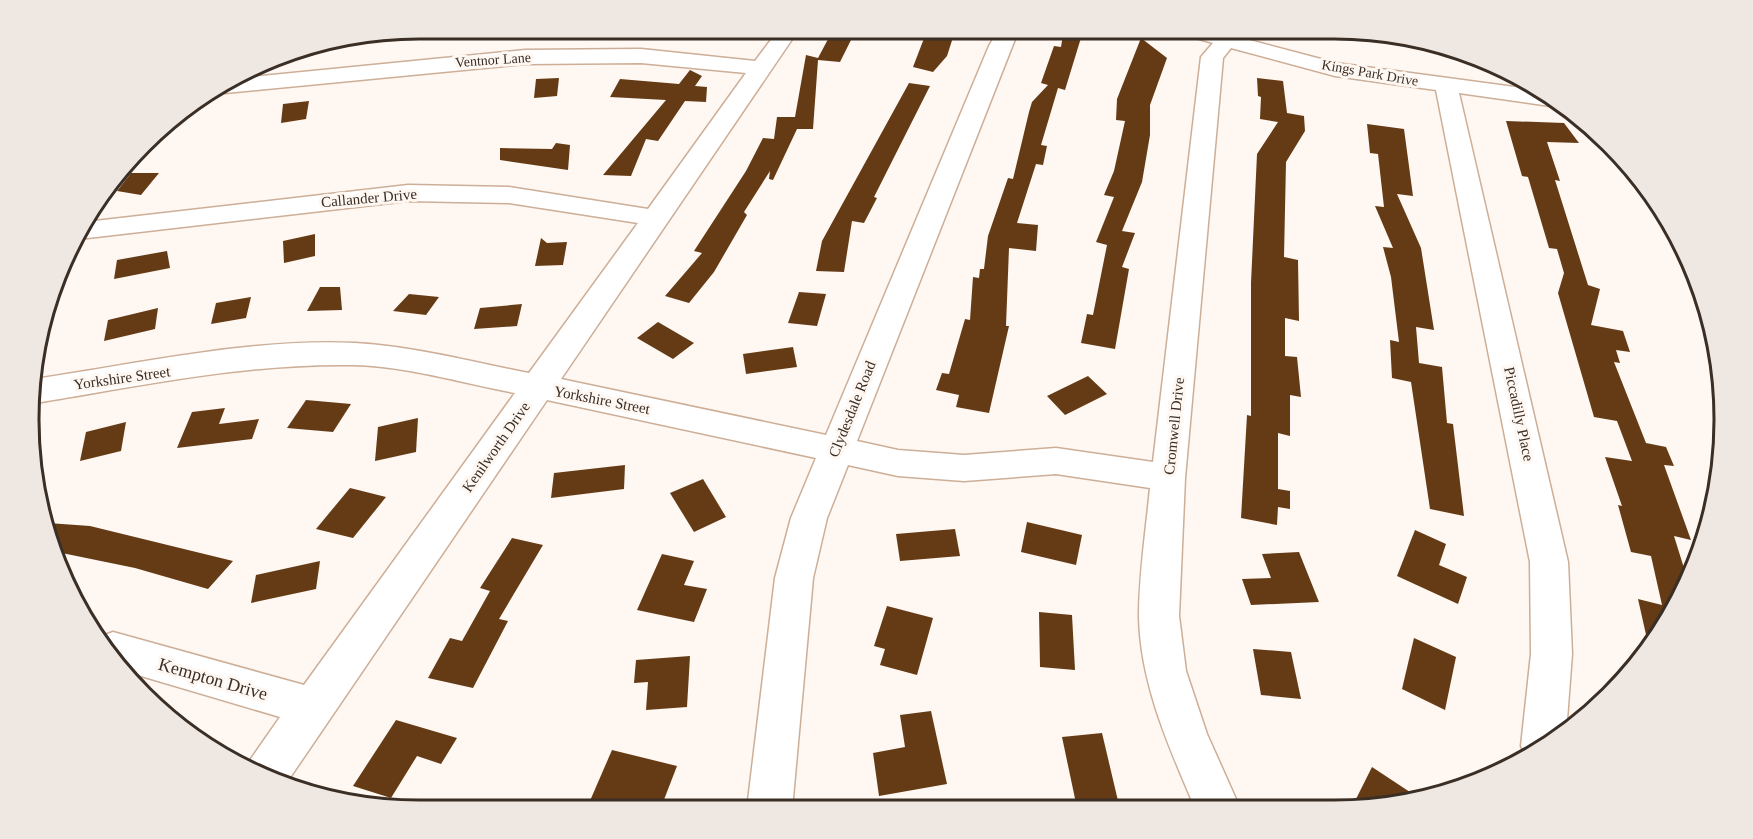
<svg xmlns="http://www.w3.org/2000/svg" width="1753" height="839" viewBox="0 0 1753 839" font-family="Georgia,serif">
<rect width="100%" height="100%" fill="#fef7f2"/>
<g fill="#653b15">
<polygon points="834,28 857,28 840,62 818,60 813,129 797,129 773,180 769,179 770,171 744,212 747,215 714,272 689,303 665,296 702,253 694,251 746,171 763,138 774,139 777,117 795,117 806,55 818,58"/>
<polygon points="928,28 956,28 947,56 933,72 913,67"/>
<polygon points="1064,28 1084,28 1065,90 1058,88 1041,145 1047,146 1043,165 1036,164 1017,223 1038,225 1036,251 1009,248 1006,326 1009,326 989,413 956,407 959,395 936,390 942,373 949,374 965,319 970,320 973,277 979,278 980,269 984,269 988,236 1008,178 1013,179 1029,112 1032,102 1048,85 1041,83 1054,46 1061,47"/>
<polygon points="1141,38 1167,58 1150,105 1150,135 1142,182 1122,231 1135,233 1122,267 1129,269 1115,349 1081,343 1087,314 1093,315 1107,245 1096,242 1114,197 1104,195 1114,171 1125,121 1116,120 1117,99"/>
<polygon points="690,70 702,76 695,86 707,87 706,102 685,101 658,141 646,139 631,176 603,175 666,100 610,97 620,79 679,84"/>
<polygon points="559,78 557,96 534,98 536,79"/>
<polygon points="1257,78 1283,81 1287,113 1304,116 1305,131 1286,162 1284,257 1298,260 1299,321 1285,318 1285,356 1297,357 1301,397 1290,395 1290,436 1278,433 1278,489 1290,491 1290,509 1278,507 1277,525 1241,518 1247,415 1251,416 1251,283 1257,154 1278,122 1260,119 1261,97 1258,96"/>
<polygon points="909,83 930,86 874,197 877,198 864,223 852,221 844,272 816,271 822,241"/>
<polygon points="309,101 306,119 281,123 283,104"/>
<polygon points="1506,121 1564,123 1579,143 1547,142 1560,181 1555,180 1588,285 1600,289 1591,325 1623,331 1630,352 1616,350 1620,363 1614,362 1646,443 1666,447 1674,466 1664,465 1691,540 1674,536 1688,581 1649,648 1638,599 1662,605 1651,556 1631,552 1618,505 1622,506 1605,457 1632,461 1617,421 1594,417 1558,293 1564,273 1557,249 1549,248 1528,177 1522,176"/>
<polygon points="1367,124 1404,129 1413,196 1397,194 1421,248 1434,330 1416,327 1419,363 1442,367 1447,423 1453,424 1464,516 1430,509 1411,382 1392,378 1390,340 1399,342 1391,277 1383,247 1393,248 1375,206 1384,207 1378,154 1370,153"/>
<polygon points="556,143 570,145 568,170 500,160 500,148 552,149"/>
<polygon points="131,173 159,173 141,195 117,191"/>
<polygon points="315,234 315,256 284,263 283,241"/>
<polygon points="541,238 547,243 567,242 563,265 535,266"/>
<polygon points="167,251 170,268 114,279 117,260"/>
<polygon points="320,287 340,287 342,310 307,311"/>
<polygon points="799,292 826,294 817,326 788,323"/>
<polygon points="409,294 439,297 426,315 393,311"/>
<polygon points="251,297 246,318 211,324 216,303"/>
<polygon points="522,304 517,326 474,329 480,308"/>
<polygon points="158,308 155,329 104,341 108,320"/>
<polygon points="658,322 694,343 673,359 637,338"/>
<polygon points="793,347 797,367 746,374 743,354"/>
<polygon points="1088,376 1107,394 1065,415 1047,396"/>
<polygon points="306,400 351,404 333,432 287,428"/>
<polygon points="225,408 219,424 259,419 252,439 177,448 192,412"/>
<polygon points="418,418 416,452 375,461 378,427"/>
<polygon points="126,422 121,451 80,461 86,432"/>
<polygon points="625,465 624,489 551,498 554,473"/>
<polygon points="703,479 726,517 694,532 670,493"/>
<polygon points="350,488 386,497 353,538 316,529"/>
<polygon points="1027,522 1082,535 1076,565 1021,552"/>
<polygon points="48,523 90,526 233,561 208,589 135,568 57,552"/>
<polygon points="955,529 960,556 900,561 896,534"/>
<polygon points="1415,530 1446,544 1439,565 1467,577 1458,604 1397,576"/>
<polygon points="512,538 543,545 499,619 508,621 473,688 428,678 450,638 462,641 490,591 480,588"/>
<polygon points="1299,552 1319,602 1251,605 1242,579 1271,578 1262,554"/>
<polygon points="662,554 694,561 684,585 707,589 694,622 637,610"/>
<polygon points="320,561 316,589 251,603 256,575"/>
<polygon points="887,606 933,618 917,675 880,665 885,649 874,646"/>
<polygon points="1039,612 1072,615 1075,670 1040,667"/>
<polygon points="1414,638 1456,657 1445,710 1402,689"/>
<polygon points="1253,649 1291,652 1301,699 1261,695"/>
<polygon points="690,656 687,707 646,710 648,682 634,683 636,660"/>
<polygon points="931,711 947,784 879,796 873,753 905,747 900,715"/>
<polygon points="396,720 457,738 441,764 417,756 391,798 353,786"/>
<polygon points="1102,733 1119,805 1077,808 1062,737"/>
<polygon points="612,750 677,766 660,810 586,810"/>
<polygon points="1372,767 1419,798 1385,807 1352,807"/>
</g>
<g fill="none" stroke-linecap="round" stroke-linejoin="round">
<g stroke="#cdae97" stroke-width="3">
<path id="minor" d="M779,29H799L561,379L826,435L989,46L999,29H1019L857,441L898,450L964,455L1056,448L1153,462L1201,57L1213,43L1179,33L1176,29H1208L1336,63L1545,91L1564,105L1557,107L1459,93L1568,562L1572,654L1566,733L1526,756L1521,746L1531,654L1530,562L1436,90L1335,76L1231,48L1223,58L1185,478L1179,616L1186,671L1207,734L1240,808H1195C1169,747 1140,683 1139,616C1139,574 1146,530 1150,488L1056,474L964,481L898,476L848,465L827,518L813,578L792,809H747L775,578L791,518L816,458L547,400L285,785L270,781L246,766L280,717L131,673L102,636L113,632L304,685L515,393C462,383 406,366 353,365C246,363 140,386 35,403V379C137,364 251,338 355,343C413,346 472,362 529,373L638,223L509,203L408,201L79,239L86,222L408,185L509,187L648,209L746,73L641,63L525,64L225,93L217,90L241,78L525,50L641,49L755,61Z"/>
</g>
<use href="#minor" fill="#fff" fill-rule="evenodd"/>
</g>
<g text-anchor="middle" dominant-baseline="central" stroke-width="6" stroke-linejoin="round" paint-order="stroke">
<g font-size="14" fill="#3a2e25" stroke="#fef7f2">
<text transform="translate(493 60) rotate(-4)">Ventnor Lane</text>
<text transform="translate(1370 73) rotate(10)">Kings Park Drive</text>
</g>
<g font-size="15" fill="#3a2e25" stroke="#fef7f2">
<text transform="translate(369 198) rotate(-5)">Callander Drive</text>
<text transform="translate(122 378) rotate(-8)">Yorkshire Street</text>
<text transform="translate(602 400) rotate(11)">Yorkshire Street</text>
<text transform="translate(852 409) rotate(-68)">Clydesdale Road</text>
<text transform="translate(1519 414) rotate(78)">Piccadilly Place</text>
<text transform="translate(1174 426) rotate(-84)">Cromwell Drive</text>
<text transform="translate(496 447) rotate(-55)">Kenilworth Drive</text>
</g>
<g font-size="18" fill="#3a2e25" stroke="#fef7f2">
<text transform="translate(213 679) rotate(16)">Kempton Drive</text>
</g>
</g>
<path d="M0 0H1753V839H0ZM419 39H1334A380 380 0 0 1 1714 419V420A380 380 0 0 1 1334 800H419A380 380 0 0 1 39 420V419A380 380 0 0 1 419 39Z" fill="#eee7e2" fill-rule="evenodd"/>
<path fill="none" stroke="#3a2e25" stroke-width="3" d="M419 39H1334A380 380 0 0 1 1714 419V420A380 380 0 0 1 1334 800H419A380 380 0 0 1 39 420V419A380 380 0 0 1 419 39Z"/>
</svg>
